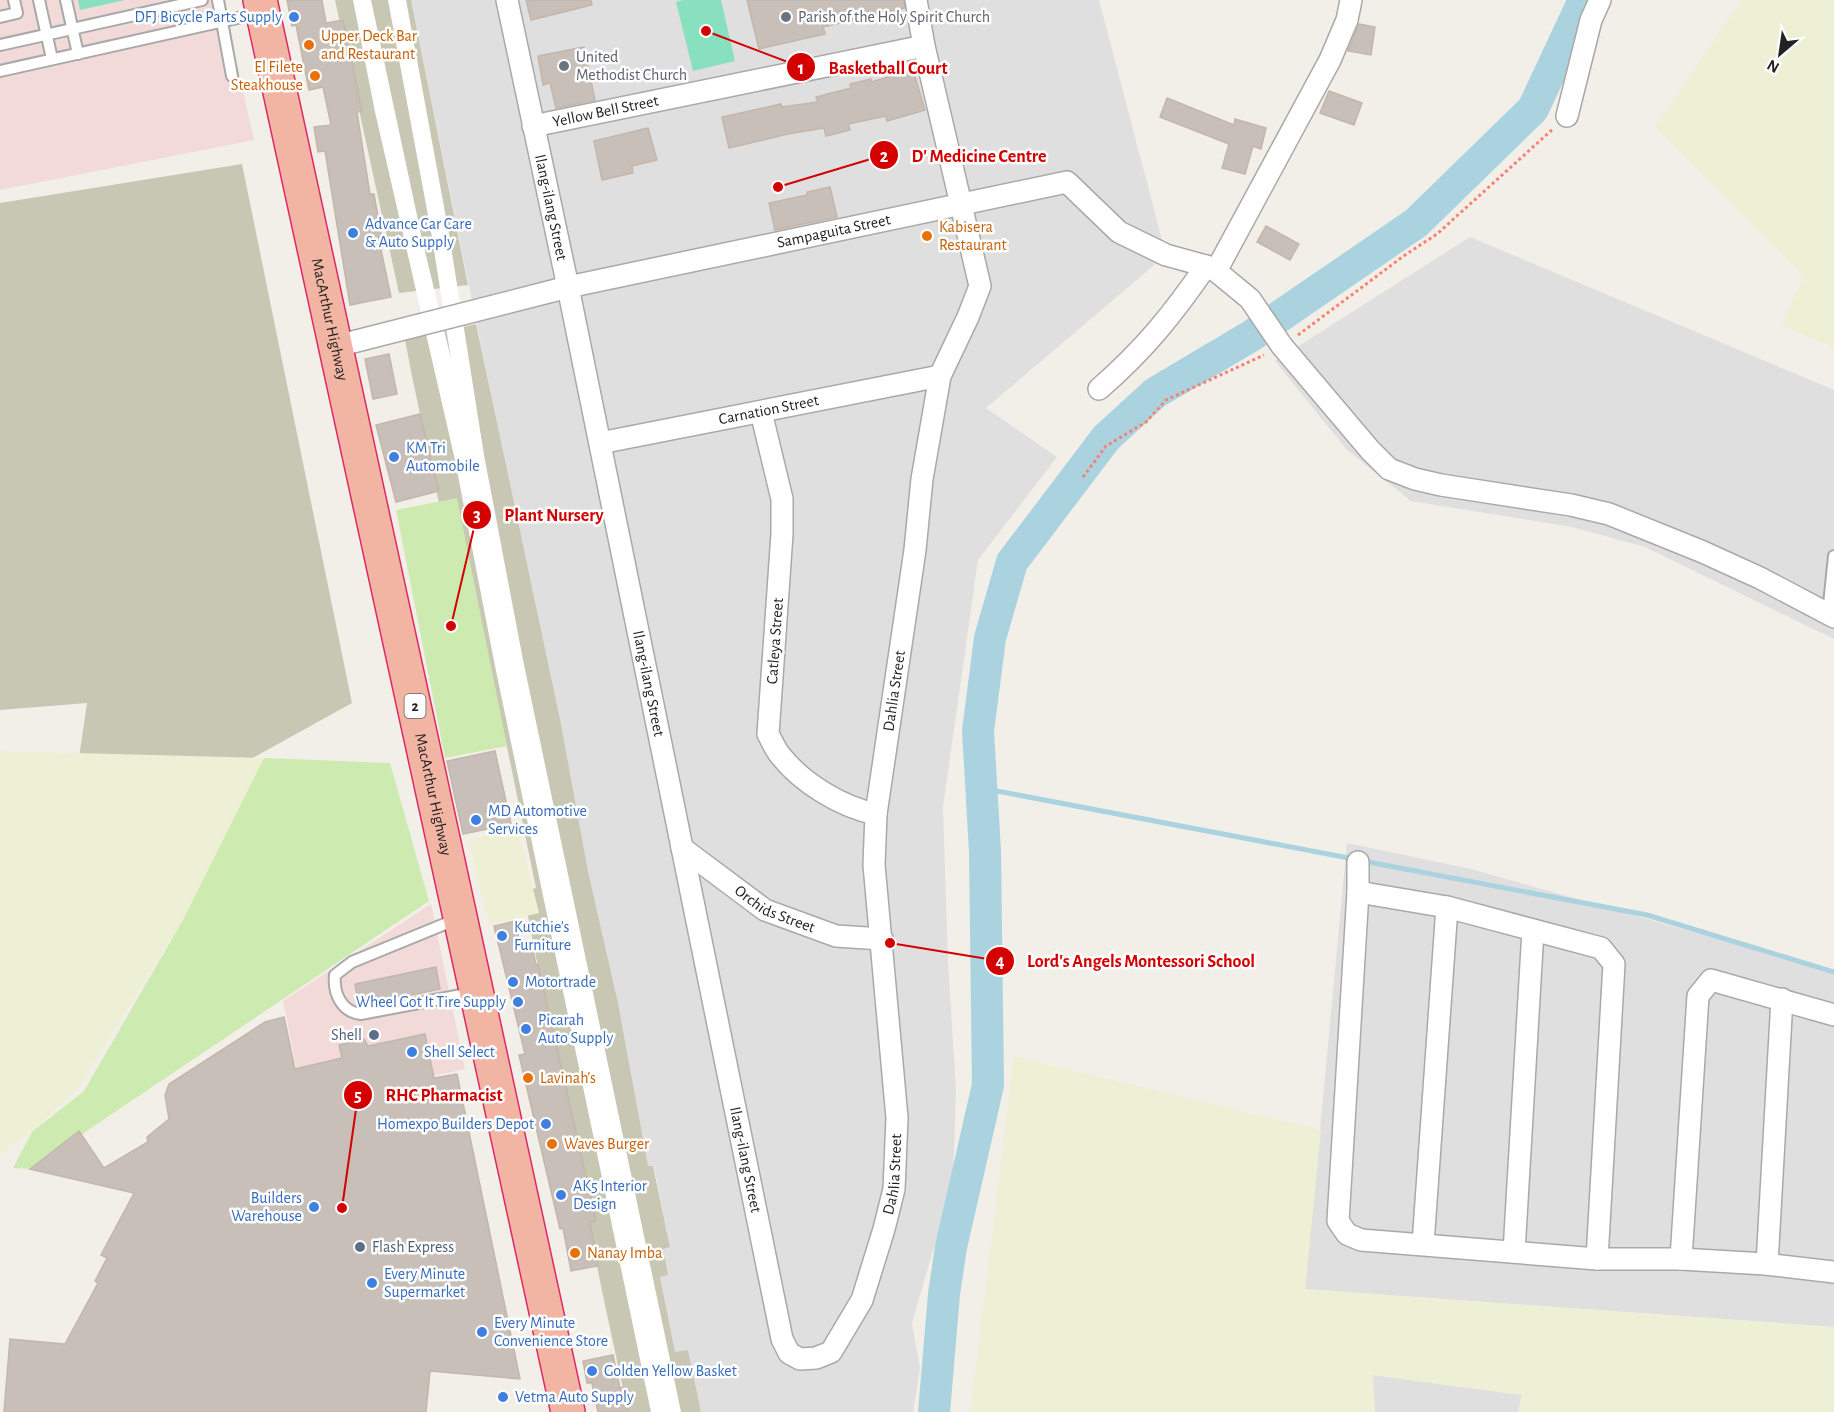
<svg xmlns="http://www.w3.org/2000/svg" width="1834" height="1412" viewBox="0 0 1834 1412" font-family="'Alegreya Sans',sans-serif">
<rect width="100%" height="100%" fill="#f2efe9"/>
<g fill="#e0dfdf">
<polygon points="411,0 1099,0 1166,255 986,408 1057,457 978,560 943,807 948,962 956,1091 953,1182 912,1323 920,1368 913,1412 701,1412 688,1351 675,1353 660,1277 663,1248 670,1247 654,1166 648,1167 618,1003 588,871 561,724 521,542"/>
<polygon points="1470,237 1834,390 1834,639 1645,547 1572,527 1411,501 1347,450 1275,361"/>
<polygon points="1347,843 1471,869 1834,972 1834,1327 1305,1289"/>
<polygon points="1372,1375 1522,1395 1518,1412 1375,1412"/>
</g>
<g fill="#f2dad9">
<polygon points="0,0 222,0 254,140 0,190"/>
<polygon points="431,904 465,1069 304,1104 283,1001"/>
</g>
<g fill="#c7c7b4">
<polygon points="335,0 411,0 468,285 399,293"/>
<polygon points="242,164 352,703 137,822 72,806 87,703 0,710 0,203"/>
<polygon points="476,324 561,724 588,871 618,1003 648,1166 653,1166 670,1247 663,1249 668,1275 660,1277 675,1352 688,1350 701,1412 628,1412 602,1291 523,891 536,888 506,742 442,518 412,376 405,340"/>
</g>
<g fill="#eef0d5">
<polygon points="1742,0 1834,0 1834,348 1781,325 1804,277 1655,126"/>
<polygon points="0,751 264,758 183,920 78,1088 32,1132 0,1154"/>
<polygon points="518,828 539,913 489,925 468,840"/>
<polygon points="1014,1056 1321,1130 1305,1289 1834,1327 1834,1412 1518,1412 1522,1395 1373,1375 1375,1412 970,1412"/>
</g>
<g fill="#cdebb0">
<polygon points="457,498 507,746 445,758 396,510"/>
<polygon points="264,758 390,763 429,901 30,1169 13,1168 32,1132 84,1091 183,920"/>
</g>
<g fill="#88e0be">
<polygon points="78,0 125,0 80,10"/>
<polygon points="683,0 721,0 735,61 693,71 676,2"/>
</g>
<polygon fill="#fff" points="353,0 371,0 422,239 451,359 432,237 388,0 406,0 449,234 484,455 523,660 681,1412 651,1412 495,666 455,460 375,112"/>
<g fill="none" stroke-linecap="round" stroke-linejoin="round">
<g stroke="#aad3df" stroke-width="5">
<polyline points="981,788 1354,859"/>
<polyline points="1363,861 1647,915 1834,972"/>
</g>
<polyline stroke="#aad3df" stroke-width="32" points="934,1412 944,1294 951,1247 988,1085 985,851 978,731 990,638 1012,562 1106,438 1155,393 1251,336 1416,223 1533,109 1584,0"/>
</g>
<g fill="#c7bfb8" stroke="#c4b6ab" stroke-width="1.5">
<polygon points="287,0 322,0 326,23 343,20 362,111 357,112 370,194 374,194 383,245 380,245 391,297 350,305 325,151 318,152 314,127 331,125 323,87 309,90 296,25 292,26"/>
<polygon points="526,0 591,0 592,5 531,20"/>
<polygon points="747,0 904,0 905,8 823,27 825,34 759,49"/>
<polygon points="1359,24 1375,27 1371,55 1348,51"/>
<polygon points="584,47 595,100 556,108 550,83 543,85 538,56"/>
<polygon points="913,70 925,110 887,121 886,116 848,124 850,130 826,136 824,128 788,134 729,148 722,117 781,104 782,107 818,102 816,97 851,88 850,84 871,79 871,82"/>
<polygon points="1329,91 1362,103 1354,125 1320,113"/>
<polygon points="1167,98 1234,125 1235,119 1266,128 1261,149 1253,146 1245,174 1222,168 1229,144 1160,117"/>
<polygon points="648,128 657,160 632,166 633,173 602,180 594,141"/>
<polygon points="830,187 837,217 775,230 769,203 807,195 807,192"/>
<polygon points="1266,226 1299,244 1290,260 1257,242"/>
<polygon points="389,354 397,394 373,399 365,359"/>
<polygon points="420,414 439,491 396,502 376,425"/>
<polygon points="495,751 511,824 463,834 447,761"/>
<polygon points="515,921 520,944 531,941 536,965 538,964 596,1221 590,1222 598,1266 571,1271 563,1228 560,1229 519,1055 525,1054 494,926"/>
<polygon points="436,967 440,989 359,1006 355,984"/>
<polygon points="284,1017 295,1069 342,1058 339,1045 364,1039 368,1046 425,1034 434,1078 457,1074 520,1379 430,1371 426,1412 4,1412 10,1339 65,1344 98,1283 95,1281 107,1258 101,1255 134,1193 30,1169 79,1131 104,1168 148,1142 147,1137 169,1119 165,1095 169,1084 265,1022"/>
<polygon points="613,1355 620,1388 624,1387 629,1412 598,1412 592,1383 587,1383 583,1361"/>
</g>
<g fill="none" stroke-linecap="round" stroke-linejoin="round">
<g stroke="#a9a9a9" stroke-width="14">
<g id="service">
<polyline points="39,0 52,59"/>
<polyline points="66,0 78,54"/>
<polyline points="218,0 232,76"/>
<polyline points="0,17 17,13 14,0"/>
<polyline points="0,45 202,0"/>
<polyline points="0,71 260,13"/>
<polyline points="1828,614 1834,556"/>
<path d="M457,919L352,962L335,975C333,994 342,1012 361,1014L472,993"/>
</g>
</g>
<g stroke="#a9a9a9" stroke-width="24">
<g id="minor">
<path id="s1" d="M507,0L568,287L782,1339L789,1353L800,1359L816,1358L831,1352L862,1300L884,1229L894,1189L897,1118L874,865L876,814L915,550L922,479L940,376L968,317L980,286L924,46L916,0"/>
<polyline points="1567,116 1591,20 1600,0"/>
<path id="s2" d="M533,126L924,46"/>
<polyline points="1216,271 1330,60 1347,20 1351,0"/>
<path id="s3" d="M337,346L568,287L1067,182L1119,232L1166,255L1206,266L1216,271L1250,299L1282,346L1370,450L1389,469L1415,479L1441,485L1571,505L1609,514L1703,552L1760,578L1834,617"/>
<path d="M1099,389C1144,350 1173,314 1206,266"/>
<path d="M761,412L782,499V534L768,734C772,741 775,749 780,755C802,783 841,807 876,814"/>
<path id="s4" d="M600,443L940,376"/>
<path id="s5" d="M682,848L765,910L836,936L882,939"/>
<polyline points="1358,862 1358,892 1338,1221 1347,1234 1361,1240 1597,1259 1681,1259 1765,1264 1834,1272"/>
<polyline points="1358,892 1447,907 1601,948 1614,964 1597,1259"/>
<polyline points="1423,1244 1447,907"/>
<polyline points="1514,1252 1533,930"/>
<polyline points="1681,1259 1698,996 1711,980 1834,1015"/>
<polyline points="1767,1264 1782,999"/>
</g>
</g>
<g stroke="#dc2a67" stroke-width="36">
<g id="trunk">
<path id="s6" d="M260,0L568,1412"/>
</g>
</g>
<g stroke="#fa8072" stroke-width="3" stroke-dasharray="3 3" stroke-linecap="butt">
<polyline points="1298,335 1405,255 1437,234 1554,128"/>
<polyline points="1083,477 1106,446 1146,422 1166,400 1264,355"/>
</g>
<use href="#service" stroke="#fff" stroke-width="10"/>
<use href="#minor" stroke="#fff" stroke-width="21"/>
<use href="#trunk" stroke="#f2b4a3" stroke-width="33"/>
</g>
<g fill="#3f7fe0" stroke="#fff" stroke-width="2">
<circle cx="294" cy="17" r="6"/>
<circle cx="353" cy="233" r="6"/>
<circle cx="394" cy="457" r="6"/>
<circle cx="476" cy="820" r="6"/>
<circle cx="502" cy="936" r="6"/>
<circle cx="513" cy="982" r="6"/>
<circle cx="518" cy="1002" r="6"/>
<circle cx="526" cy="1029" r="6"/>
<circle cx="412" cy="1052" r="6"/>
<circle cx="546" cy="1124" r="6"/>
<circle cx="561" cy="1195" r="6"/>
<circle cx="314" cy="1207" r="6"/>
<circle cx="372" cy="1283" r="6"/>
<circle cx="482" cy="1332" r="6"/>
<circle cx="592" cy="1371" r="6"/>
<circle cx="503" cy="1397" r="6"/>
</g>
<g fill="#6b7280" stroke="#fff" stroke-width="2">
<circle cx="786" cy="17" r="6"/>
<circle cx="564" cy="66" r="6"/>
</g>
<g fill="#e8710a" stroke="#fff" stroke-width="2">
<circle cx="309" cy="45" r="6"/>
<circle cx="315" cy="76" r="6"/>
<circle cx="927" cy="236" r="6"/>
<circle cx="528" cy="1078" r="6"/>
<circle cx="552" cy="1144" r="6"/>
<circle cx="575" cy="1253" r="6"/>
</g>
<g fill="#5c6f8a" stroke="#fff" stroke-width="2">
<circle cx="374" cy="1035" r="6"/>
<circle cx="360" cy="1247" r="6"/>
</g>
<g text-anchor="middle" dominant-baseline="central" stroke-width="5" stroke-linejoin="round" paint-order="stroke">
<rect fill="#fff" stroke="#646464" stroke-width="1.5" x="404.5" y="694" width="21" height="24" rx="4.5"/>
<g font-size="15" font-weight="bold" fill="#222">
<text x="415" y="706">2</text>
</g>
<g font-size="16" fill="#366cbe" stroke="#fff" text-anchor="start">
<text x="282" y="17" text-anchor="end">DFJ Bicycle Parts Supply</text>
<text x="365" y="224">Advance Car Care<tspan x="365" dy="18">&amp; Auto Supply</tspan></text>
<text x="406" y="448">KM Tri<tspan x="406" dy="18">Automobile</tspan></text>
<text x="488" y="811">MD Automotive<tspan x="488" dy="18">Services</tspan></text>
<text x="514" y="927">Kutchie's<tspan x="514" dy="18">Furniture</tspan></text>
<text x="525" y="982">Motortrade</text>
<text x="506" y="1002" text-anchor="end">Wheel Got It Tire Supply</text>
<text x="538" y="1020">Picarah<tspan x="538" dy="18">Auto Supply</tspan></text>
<text x="424" y="1052">Shell Select</text>
<text x="534" y="1124" text-anchor="end">Homexpo Builders Depot</text>
<text x="573" y="1186">AK5 Interior<tspan x="573" dy="18">Design</tspan></text>
<text x="302" y="1198" text-anchor="end">Builders<tspan x="302" dy="18">Warehouse</tspan></text>
<text x="384" y="1274">Every Minute<tspan x="384" dy="18">Supermarket</tspan></text>
<text x="494" y="1323">Every Minute<tspan x="494" dy="18">Convenience Store</tspan></text>
<text x="604" y="1371">Golden Yellow Basket</text>
<text x="515" y="1397">Vetma Auto Supply</text>
</g>
<g font-size="16" fill="#5b616d" stroke="#fff" text-anchor="start">
<text x="798" y="17">Parish of the Holy Spirit Church</text>
<text x="576" y="57">United<tspan x="576" dy="18">Methodist Church</tspan></text>
</g>
<g font-size="16" fill="#c56008" stroke="#fff" text-anchor="start">
<text x="321" y="36">Upper Deck Bar<tspan x="321" dy="18">and Restaurant</tspan></text>
<text x="303" y="67" text-anchor="end">El Filete<tspan x="303" dy="18">Steakhouse</tspan></text>
<text x="939" y="227">Kabisera<tspan x="939" dy="18">Restaurant</tspan></text>
<text x="540" y="1078">Lavinah's</text>
<text x="564" y="1144">Waves Burger</text>
<text x="587" y="1253">Nanay Imba</text>
</g>
<g font-size="16" fill="#222" stroke="#fff">
<text stroke="none"><textPath href="#s2" startOffset="74">Yellow Bell Street</textPath></text>
<text stroke="none"><textPath href="#s1" startOffset="212">Ilang-ilang Street</textPath></text>
<text stroke="none"><textPath href="#s3" startOffset="510">Sampaguita Street</textPath></text>
<text stroke="none"><textPath href="#s6" startOffset="327">MacArthur Highway</textPath></text>
<text stroke="none"><textPath href="#s4" startOffset="172">Carnation Street</textPath></text>
<text transform="translate(775 641) rotate(-86)">Catleya Street</text>
<text stroke="none"><textPath href="#s1" startOffset="698">Ilang-ilang Street</textPath></text>
<text stroke="none"><textPath href="#s1" startOffset="2104">Dahlia Street</textPath></text>
<text stroke="none"><textPath href="#s6" startOffset="813">MacArthur Highway</textPath></text>
<text stroke="none"><textPath href="#s5" startOffset="112">Orchids Street</textPath></text>
<text stroke="none"><textPath href="#s1" startOffset="1184">Ilang-ilang Street</textPath></text>
<text stroke="none"><textPath href="#s1" startOffset="1618">Dahlia Street</textPath></text>
</g>
<g font-size="16" fill="#4e5e75" stroke="#fff" text-anchor="end">
<text x="362" y="1035">Shell</text>
<text x="372" y="1247" text-anchor="start">Flash Express</text>
</g>
</g>
<path fill="none" stroke="#d40000" stroke-width="2" d="M706 31L801 67M778 187L884 155M451 626L477 515M890 943L1000 961M342 1208L358 1095"/>
<g fill="#d40000" stroke="#fff" stroke-width="2">
<circle cx="706" cy="31" r="6"/>
<circle cx="778" cy="187" r="6"/>
<circle cx="451" cy="626" r="6"/>
<circle cx="890" cy="943" r="6"/>
<circle cx="342" cy="1208" r="6"/>
<circle cx="801" cy="67" r="15"/>
<circle cx="884" cy="155" r="15"/>
<circle cx="477" cy="515" r="15"/>
<circle cx="1000" cy="961" r="15"/>
<circle cx="358" cy="1095" r="15"/>
</g>
<g font-size="18" text-anchor="middle" font-weight="bold" fill="#fff">
<text x="801" y="74">1</text>
<text x="884" y="162">2</text>
<text x="477" y="521">3</text>
<text x="1000" y="967">4</text>
<text x="358" y="1101">5</text>
</g>
<g font-size="18" text-anchor="middle" font-weight="bold" fill="#d40000" stroke="#fff" stroke-width="5" stroke-linejoin="round" paint-order="stroke">
<text x="888" y="74">Basketball Court</text>
<text x="979" y="162">D' Medicine Centre</text>
<text x="554" y="521">Plant Nursery</text>
<text x="1141" y="967">Lord's Angels Montessori School</text>
<text x="444" y="1101">RHC Pharmacist</text>
</g>
<g transform="translate(1780 54) rotate(209)" stroke="#ffffff" stroke-width="4.5" paint-order="stroke">
<path d="M0-4.5L10 22L0 15L-10 22Z" fill="#222222"/>
<text y="-9" font-size="16" font-weight="bold" text-anchor="middle" fill="#222222">N</text>
</g>
</svg>
